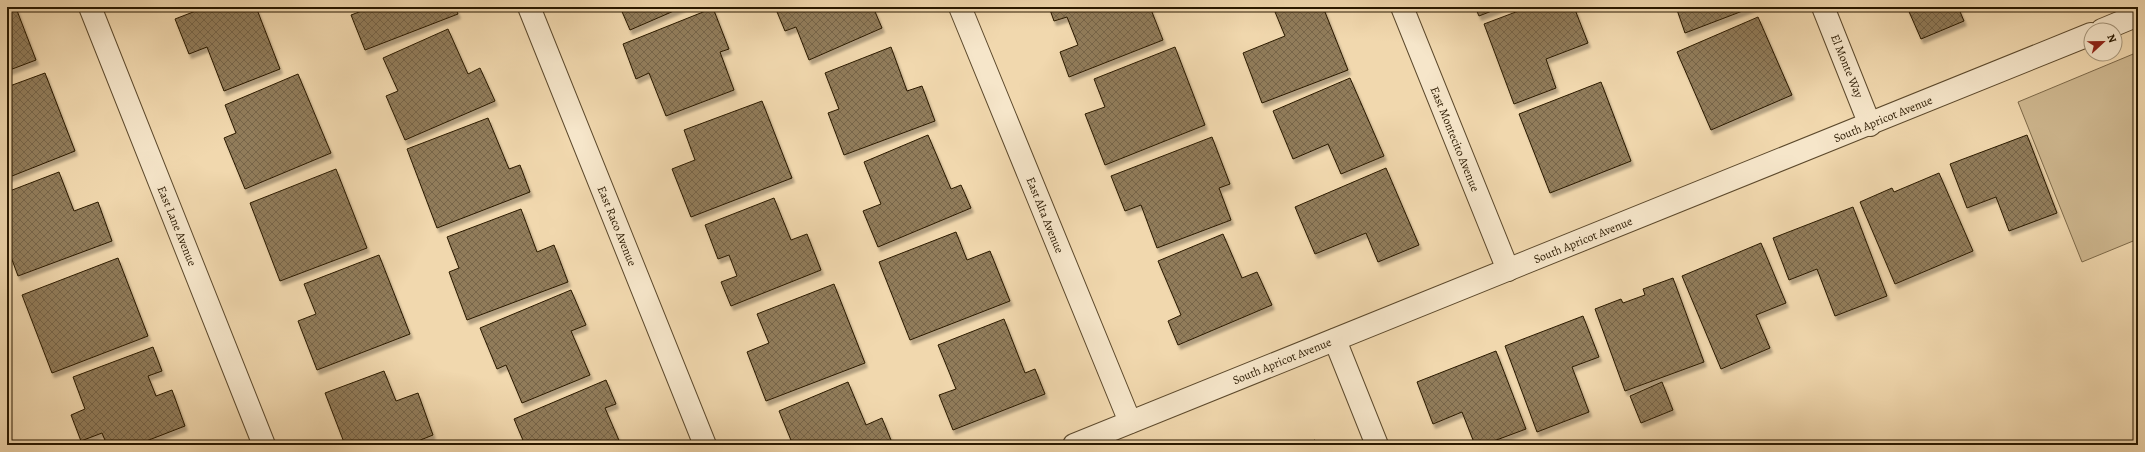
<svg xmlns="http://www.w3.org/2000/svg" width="2145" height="452" viewBox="0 0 2145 452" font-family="Alegreya,serif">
<defs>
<pattern id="building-cross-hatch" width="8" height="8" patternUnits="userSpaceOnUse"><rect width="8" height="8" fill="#917c5a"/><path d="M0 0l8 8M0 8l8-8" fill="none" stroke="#776548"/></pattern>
<filter id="shadow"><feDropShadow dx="2.5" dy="4.5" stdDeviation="1" flood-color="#0004"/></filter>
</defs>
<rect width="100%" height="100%" fill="#f1d8ae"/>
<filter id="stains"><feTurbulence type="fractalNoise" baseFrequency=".005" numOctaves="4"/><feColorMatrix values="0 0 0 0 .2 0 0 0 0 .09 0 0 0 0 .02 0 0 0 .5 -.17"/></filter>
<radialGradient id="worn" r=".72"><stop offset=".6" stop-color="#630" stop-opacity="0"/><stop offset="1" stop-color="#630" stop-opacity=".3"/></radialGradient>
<polygon fill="#cfb890" stroke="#7c6848" points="2138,52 2138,239 2082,262 2018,102"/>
<g fill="url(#building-cross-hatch)" stroke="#2a1900" filter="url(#shadow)">
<polygon points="206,7 256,7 280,69 224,91 207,47 189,54 175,19"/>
<polygon points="366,7 455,7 458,14 365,50 351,15 367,9"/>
<polygon points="620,7 683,7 630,30"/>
<polygon points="775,7 873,7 882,28 809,60 796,27 785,31"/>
<polygon points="1049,7 1129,7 1131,12 1150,7 1163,40 1069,77 1060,52 1078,45 1067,17 1054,21"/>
<polygon points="1273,7 1323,7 1348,70 1262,103 1243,53 1285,36"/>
<polygon points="1475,7 1502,7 1479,16"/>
<polygon points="1529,7 1574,7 1588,43 1546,59 1556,88 1514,104 1484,24"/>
<polygon points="1676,7 1753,7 1685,33"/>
<polygon points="1907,7 1958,7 1964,21 1921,39"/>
<polygon points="16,8 36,60 7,71 7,11"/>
<polygon points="713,8 729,49 720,52 734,90 666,116 649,73 636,79 623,44"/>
<polygon points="1758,17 1792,95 1711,130 1677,52"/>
<polygon points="448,29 468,74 480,68 495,101 405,140 386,96 398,91 383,58"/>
<polygon points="891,47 907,91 922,86 935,121 844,155 828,113 839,109 825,73"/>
<polygon points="1175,47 1205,125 1105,165 1085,114 1105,107 1094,79"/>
<polygon points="45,73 75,151 7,178 7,87"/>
<polygon points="298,74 331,153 245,189 224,138 236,133 225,105"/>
<polygon points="1350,78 1384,156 1341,174 1328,144 1293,159 1273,111"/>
<polygon points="1601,82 1631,161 1550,193 1519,114"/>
<polygon points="762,101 792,178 691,217 672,169 695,160 684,130"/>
<polygon points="488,118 509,169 520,165 530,192 437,228 407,149"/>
<polygon points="928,135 951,189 961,185 971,208 878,247 863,211 881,204 864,162"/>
<polygon points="2027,135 2057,213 2009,231 1996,197 1967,208 1950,164"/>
<polygon points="1212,137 1230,184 1219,188 1231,220 1157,248 1141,205 1125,211 1111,176"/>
<polygon points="1386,168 1419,245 1378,262 1366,233 1315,254 1295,207"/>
<polygon points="336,169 367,248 280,281 250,203"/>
<polygon points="59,172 74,211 98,202 112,241 18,276 7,246 7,192"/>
<polygon points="1939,173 1973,251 1895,284 1860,202 1892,188 1894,192"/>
<polygon points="774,198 791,240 807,234 821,270 731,306 721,282 737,276 729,255 718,259 705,225"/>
<polygon points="1853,207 1887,296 1835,316 1817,269 1789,280 1773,238"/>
<polygon points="521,209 537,252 554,245 568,282 467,320 449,272 459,268 447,237"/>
<polygon points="956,232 967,260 990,251 1010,301 910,340 879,262"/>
<polygon points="1223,234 1242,278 1257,272 1272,305 1178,345 1168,321 1181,315 1158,261"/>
<polygon points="1761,243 1786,303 1756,315 1770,348 1721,369 1682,276"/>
<polygon points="379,255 410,334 317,370 298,321 316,314 304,284"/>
<polygon points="118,258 148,336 52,373 22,295"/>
<polygon points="1673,278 1704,362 1625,391 1595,309 1621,299 1623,303 1645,295 1643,289"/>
<polygon points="834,284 865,363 766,401 747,352 769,343 757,314"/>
<polygon points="571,290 586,325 571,331 590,375 522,403 506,365 497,369 480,328"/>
<polygon points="1583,316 1599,357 1572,367 1589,412 1537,432 1505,346"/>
<polygon points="1004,319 1025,373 1035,369 1045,394 953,430 939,395 956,389 938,345"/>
<polygon points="153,347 162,371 148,376 156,396 172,390 185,426 136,445 107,445 102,433 81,441 71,415 85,409 73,377"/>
<polygon points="1496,351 1526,429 1483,445 1475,445 1462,412 1433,424 1417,382"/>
<polygon points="384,371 396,401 418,393 433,435 408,445 345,445 325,393"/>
<polygon points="606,380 616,404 605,408 621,445 525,445 514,419"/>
<polygon points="848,382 866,425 882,418 893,445 806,445 804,441 793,445 779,411"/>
<polygon points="1662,382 1673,410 1641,423 1630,396"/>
<polygon points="1315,440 1317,445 1301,445"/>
<polygon points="195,441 197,445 184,445"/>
</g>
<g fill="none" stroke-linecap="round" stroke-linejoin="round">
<g stroke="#5c492c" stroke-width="24">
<g id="street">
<polyline points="90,7 264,445"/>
<polyline points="529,7 705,445"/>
<polyline points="960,7 1130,422"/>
<polyline points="1402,7 1508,270"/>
<polyline points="1823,7 1870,125"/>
<polyline points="2102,30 2138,15"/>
<polyline points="1335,340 1377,445"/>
<polyline points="1074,445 2091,34"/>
</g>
</g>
<use href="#street" stroke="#f6e6ca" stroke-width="22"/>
</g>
<g text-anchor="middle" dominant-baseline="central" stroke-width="4" stroke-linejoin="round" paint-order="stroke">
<g font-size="12" fill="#2a1900" stroke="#f6e6ca">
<text transform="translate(1847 66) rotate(68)">El Monte Way</text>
<text transform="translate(1883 119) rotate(-22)">South Apricot Avenue</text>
<text transform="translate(1455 139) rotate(68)">East Montecito Avenue</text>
<text transform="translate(1045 215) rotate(68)">East Alta Avenue</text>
<text transform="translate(177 226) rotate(68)">East Lane Avenue</text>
<text transform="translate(617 226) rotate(68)">East Raco Avenue</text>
<text transform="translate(1583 240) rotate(-22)">South Apricot Avenue</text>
<text transform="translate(1282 361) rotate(-22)">South Apricot Avenue</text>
</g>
</g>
<rect width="2145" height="452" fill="none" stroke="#f1d8ae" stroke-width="24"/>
<rect x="8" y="8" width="2129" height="436" fill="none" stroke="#2a1900" stroke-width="2"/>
<rect x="12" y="12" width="2121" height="428" fill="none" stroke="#2a1900"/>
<g transform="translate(2103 42) rotate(68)"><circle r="19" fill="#f6e6ca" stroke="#a49479"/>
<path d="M0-3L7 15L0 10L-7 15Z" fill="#8f2418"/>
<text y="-6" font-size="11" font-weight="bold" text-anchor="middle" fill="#2a1900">N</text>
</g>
<rect width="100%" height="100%" filter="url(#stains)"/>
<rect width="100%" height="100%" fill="url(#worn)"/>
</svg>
